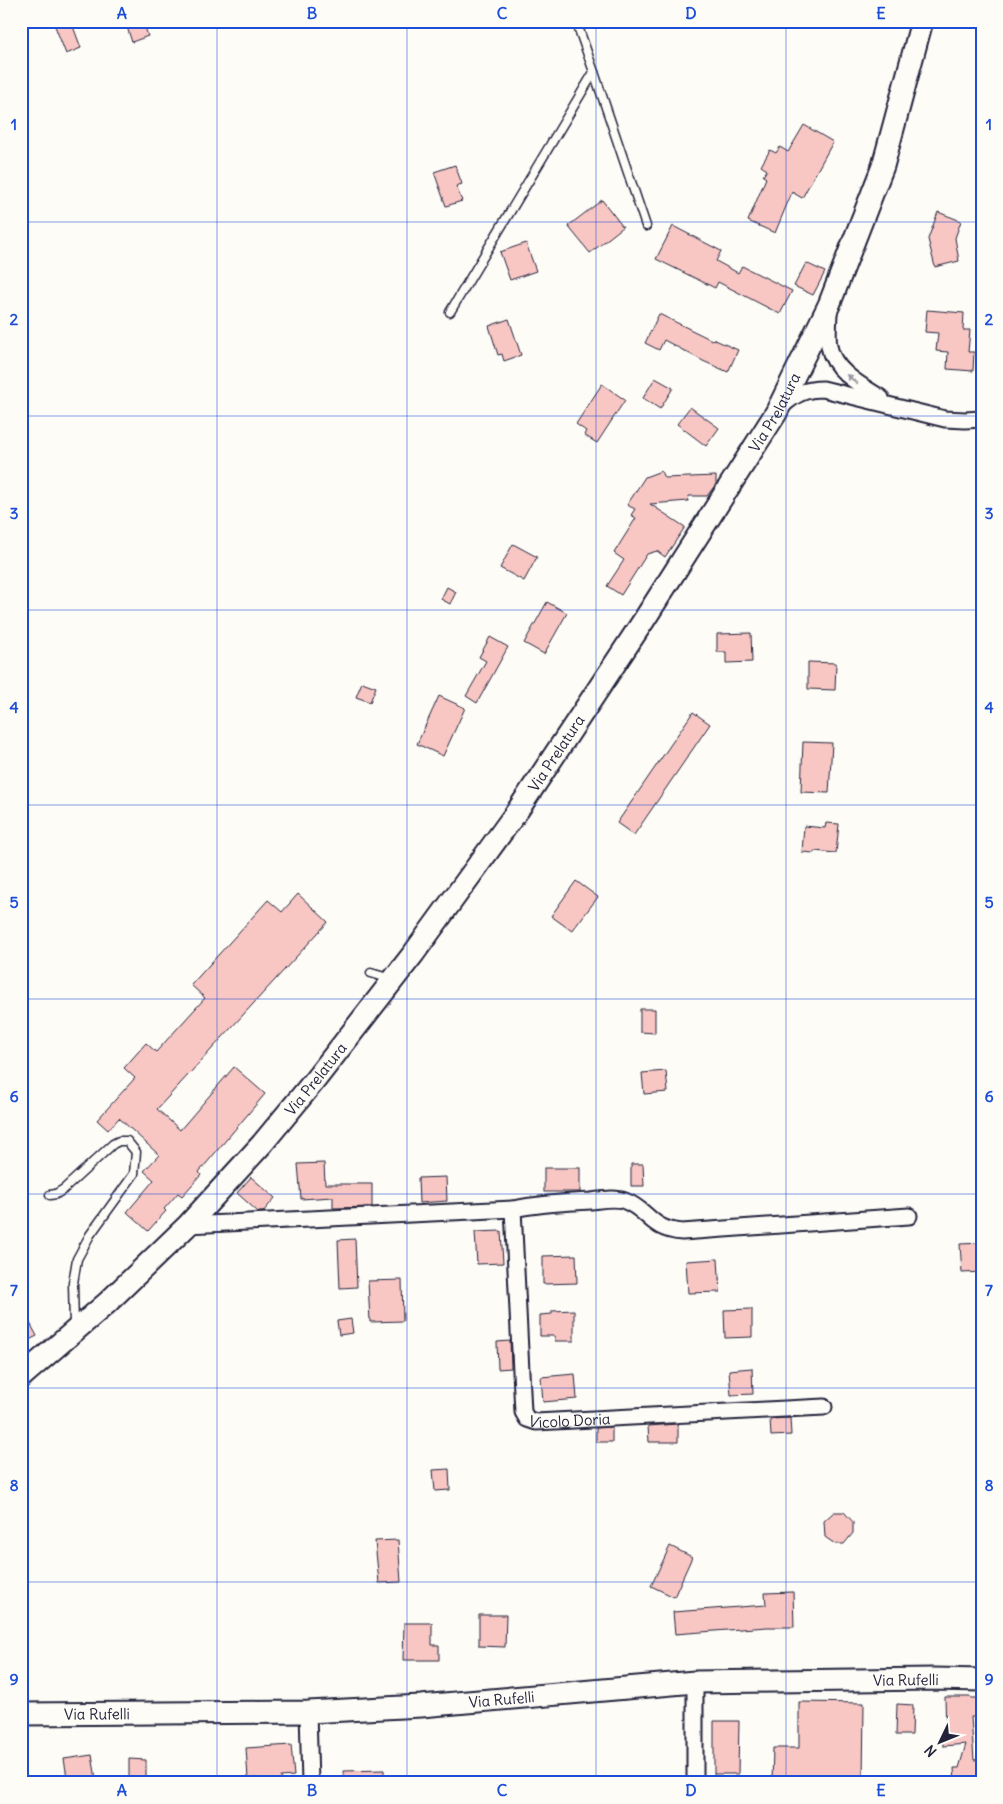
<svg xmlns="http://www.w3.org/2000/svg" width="1003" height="1804" viewBox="0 0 1003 1804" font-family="Delius,sans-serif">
<rect width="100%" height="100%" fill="#fdfcf7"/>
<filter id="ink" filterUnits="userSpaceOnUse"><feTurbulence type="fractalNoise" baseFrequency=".02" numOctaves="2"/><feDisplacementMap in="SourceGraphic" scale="10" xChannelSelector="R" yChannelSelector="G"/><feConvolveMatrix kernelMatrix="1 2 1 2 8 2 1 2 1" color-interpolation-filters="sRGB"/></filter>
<g filter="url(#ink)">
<g fill="#f8c7c4" stroke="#22223b">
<polygon points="53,21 71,21 81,48 66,54"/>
<polygon points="125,21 143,21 148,36 132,42"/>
<polygon points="804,125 833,142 802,198 792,192 775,233 748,221 766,178 763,176 767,170 761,166 770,150 776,153 780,147 788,152"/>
<polygon points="455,165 462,184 456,186 462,201 446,206 434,172"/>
<polygon points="602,200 623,227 590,253 568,226"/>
<polygon points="938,212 961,221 955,238 959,261 935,267 928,239"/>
<polygon points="673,226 721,251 716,261 738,273 742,266 792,291 780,314 718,282 715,288 656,259"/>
<polygon points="526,243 536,271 510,280 500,252"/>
<polygon points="806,263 825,272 813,295 794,286"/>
<polygon points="927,310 964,313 963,330 970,330 968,352 974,352 973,371 947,369 948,352 936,351 938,333 925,332"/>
<polygon points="659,314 712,340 713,339 738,350 728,372 703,361 664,340 659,350 645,343"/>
<polygon points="509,319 521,355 504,361 502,354 498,355 489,326"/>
<polygon points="655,378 673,388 660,409 643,398"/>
<polygon points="602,384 625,400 597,443 584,435 586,431 576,424"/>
<polygon points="690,407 719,428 706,446 677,424"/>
<polygon points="661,471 664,478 716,476 716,484 707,496 689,496 688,501 650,504 685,527 665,557 657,551 647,554 621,595 607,586 624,560 614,553 636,518 631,515 635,509 627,505 645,477"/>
<polygon points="513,544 537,557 524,581 500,568"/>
<polygon points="447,587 456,592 450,604 441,599"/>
<polygon points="547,602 567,613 544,654 524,643"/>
<polygon points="751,633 752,662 726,663 726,652 717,652 717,634"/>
<polygon points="490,637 508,647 477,703 466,696 486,661 479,657"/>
<polygon points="808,662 836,663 835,690 808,689"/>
<polygon points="362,682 376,687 370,702 356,697"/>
<polygon points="439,696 465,708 443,756 417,744"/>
<polygon points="693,712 710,724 634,835 617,823"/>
<polygon points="803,742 832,743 829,793 801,792"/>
<polygon points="826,823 839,824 836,853 814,851 814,853 802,852 804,826 825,828"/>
<polygon points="576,881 598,897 572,931 551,916"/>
<polygon points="298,894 328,922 157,1109 180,1130 234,1067 265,1094 199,1172 201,1175 182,1196 178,1193 164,1209 166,1211 148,1231 127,1212 154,1180 144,1171 159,1155 119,1118 108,1130 97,1120 135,1078 124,1068 146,1043 156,1052 205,998 191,985 268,900 282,912"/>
<polygon points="640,1009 655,1009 655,1033 640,1032"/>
<polygon points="666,1071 668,1092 644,1094 642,1073"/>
<polygon points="324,1163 325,1184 372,1184 372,1207 333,1208 333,1197 301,1199 298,1164"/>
<polygon points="631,1164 643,1164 644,1186 631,1186"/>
<rect x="544" y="1168" width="36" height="24"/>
<polygon points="251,1177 275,1198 263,1212 258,1212 237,1193"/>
<polygon points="446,1177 447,1201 419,1203 418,1178"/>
<polygon points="501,1231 503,1263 477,1264 475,1232"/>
<polygon points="355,1239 357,1287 340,1288 338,1240"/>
<polygon points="982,1243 982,1272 962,1273 960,1244"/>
<polygon points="576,1255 577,1283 543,1284 543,1256"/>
<polygon points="718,1259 720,1292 688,1293 686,1261"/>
<polygon points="402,1280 403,1321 370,1322 368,1281"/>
<polygon points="752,1309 752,1337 725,1338 724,1310"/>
<polygon points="574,1310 574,1341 555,1341 555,1336 540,1336 540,1315 552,1314 552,1311"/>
<polygon points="351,1319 353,1333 339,1335 337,1321"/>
<polygon points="30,1323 37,1336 21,1344 21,1327"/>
<polygon points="510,1341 511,1368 498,1369 497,1342"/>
<polygon points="752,1368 753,1394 731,1395 729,1370"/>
<polygon points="575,1374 577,1399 543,1402 541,1377"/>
<polygon points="790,1418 791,1435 771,1436 770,1419"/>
<polygon points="678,1424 678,1442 649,1442 648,1426"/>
<polygon points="612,1427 612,1442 596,1442 596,1428"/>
<polygon points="449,1469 450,1490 435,1491 433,1470"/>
<polygon points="834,1512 844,1512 853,1522 853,1533 844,1544 835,1544 825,1537 824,1521"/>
<polygon points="398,1540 401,1582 379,1583 375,1541"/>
<polygon points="670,1546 692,1557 674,1597 651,1586"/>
<polygon points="793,1592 794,1627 767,1627 675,1634 673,1612 766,1605 765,1593"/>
<polygon points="479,1615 506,1615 505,1647 479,1646"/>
<polygon points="404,1623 432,1623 432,1645 439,1645 439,1660 403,1660"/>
<polygon points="945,1697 971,1697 971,1698 982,1698 982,1717 971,1717 974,1760 982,1759 982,1783 955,1783 954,1768 959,1768 966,1744 943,1746 942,1735 946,1735"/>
<polygon points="799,1702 864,1703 863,1783 772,1783 773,1748 799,1748"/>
<polygon points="897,1704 913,1705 912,1735 896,1735"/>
<polygon points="714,1721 739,1721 738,1774 714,1774"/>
<polygon points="291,1745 294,1776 281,1777 282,1783 257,1783 257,1778 248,1779 246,1748"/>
<polygon points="92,1755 96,1779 68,1783 64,1759"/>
<polygon points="129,1759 146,1760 146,1783 129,1783"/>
<polygon points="384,1770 384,1783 344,1783 344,1771"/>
</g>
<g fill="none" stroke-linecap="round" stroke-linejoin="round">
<g stroke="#22223b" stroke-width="11">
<g id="lane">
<polyline points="594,72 646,226"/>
<polyline points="450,312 594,72 576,21"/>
<polyline points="371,973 391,979"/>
<polyline points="50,1195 56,1194 64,1189 113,1144 119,1141 127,1141 136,1152 134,1174 90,1235 77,1259 73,1283 74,1326"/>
</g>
</g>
<g stroke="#22223b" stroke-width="19">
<g id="street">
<path d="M829,310C829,322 827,335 829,346C833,371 862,386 881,398"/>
<path d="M782,406C795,394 805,389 823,389L945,419L965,420L982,419"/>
<path d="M513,1209C539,1204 565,1202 591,1201C601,1200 615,1197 625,1201C649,1210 649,1229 682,1232L909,1216"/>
<path id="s1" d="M188,1225L513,1209L523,1412L527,1419L536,1422L824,1407"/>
<polyline points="695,1682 695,1783"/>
<polyline points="308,1712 310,1783"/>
</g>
</g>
<g stroke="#22223b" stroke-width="25">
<g id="secondary">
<path id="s2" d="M21,1377L107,1303L188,1225L262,1144L315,1080L414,953L518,810L644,620L776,413L829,305L883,166L922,21"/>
<path id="s3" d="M21,1714L308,1712L421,1706L695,1682L934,1679L982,1680"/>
</g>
</g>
<use href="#lane" stroke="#fdfcf7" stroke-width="8"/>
<use href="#street" stroke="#fdfcf7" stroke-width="15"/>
<use href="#secondary" stroke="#fdfcf7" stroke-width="21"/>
</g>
<defs><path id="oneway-solid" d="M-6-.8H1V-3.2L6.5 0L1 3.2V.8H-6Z" transform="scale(1.25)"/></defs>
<use fill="#9a9aa2" href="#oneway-solid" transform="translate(852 379) rotate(-142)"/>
</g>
<path fill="none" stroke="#1d4ed8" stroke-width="1" stroke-opacity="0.55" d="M217,21V1783M407,21V1783M596,21V1783M786,21V1783M21,222H982M21,416H982M21,610H982M21,805H982M21,999H982M21,1194H982M21,1388H982M21,1582H982"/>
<g text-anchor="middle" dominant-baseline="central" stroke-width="4" stroke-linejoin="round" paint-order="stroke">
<g font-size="15" fill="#22223b" stroke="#fdfcf7">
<text stroke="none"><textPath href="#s2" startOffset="1230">Via Prelatura</textPath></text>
<text stroke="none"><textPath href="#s2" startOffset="825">Via Prelatura</textPath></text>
<text stroke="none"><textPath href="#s2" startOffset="420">Via Prelatura</textPath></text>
<text stroke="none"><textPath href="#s1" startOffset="580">Vicolo Doria</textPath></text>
<text stroke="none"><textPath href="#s3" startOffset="886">Via Rufelli</textPath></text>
<text stroke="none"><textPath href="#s3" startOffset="481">Via Rufelli</textPath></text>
<text stroke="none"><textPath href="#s3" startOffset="76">Via Rufelli</textPath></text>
</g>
</g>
<rect width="1003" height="1804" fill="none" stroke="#fdfcf7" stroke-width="55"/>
<g transform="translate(940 1742) rotate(227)" stroke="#fdfcf7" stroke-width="4" paint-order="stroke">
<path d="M0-4L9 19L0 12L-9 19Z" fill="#22223b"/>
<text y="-8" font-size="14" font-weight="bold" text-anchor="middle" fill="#22223b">N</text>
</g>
<rect x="28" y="28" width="948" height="1748" fill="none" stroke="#1d4ed8" stroke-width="2"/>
<g font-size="16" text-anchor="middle" font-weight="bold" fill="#1d4ed8">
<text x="122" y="19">A</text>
<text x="312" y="19">B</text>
<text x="502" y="19">C</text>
<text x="691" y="19">D</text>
<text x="881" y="19">E</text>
<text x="14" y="130">1</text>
<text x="989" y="130">1</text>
<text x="14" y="325">2</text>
<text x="989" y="325">2</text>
<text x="14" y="519">3</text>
<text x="989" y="519">3</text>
<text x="14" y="713">4</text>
<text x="989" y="713">4</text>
<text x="14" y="908">5</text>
<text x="989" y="908">5</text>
<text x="14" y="1102">6</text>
<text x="989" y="1102">6</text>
<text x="14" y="1296">7</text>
<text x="989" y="1296">7</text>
<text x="14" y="1491">8</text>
<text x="989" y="1491">8</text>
<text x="14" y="1685">9</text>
<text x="989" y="1685">9</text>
<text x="122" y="1796">A</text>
<text x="312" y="1796">B</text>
<text x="502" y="1796">C</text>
<text x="691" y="1796">D</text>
<text x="881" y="1796">E</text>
</g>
</svg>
